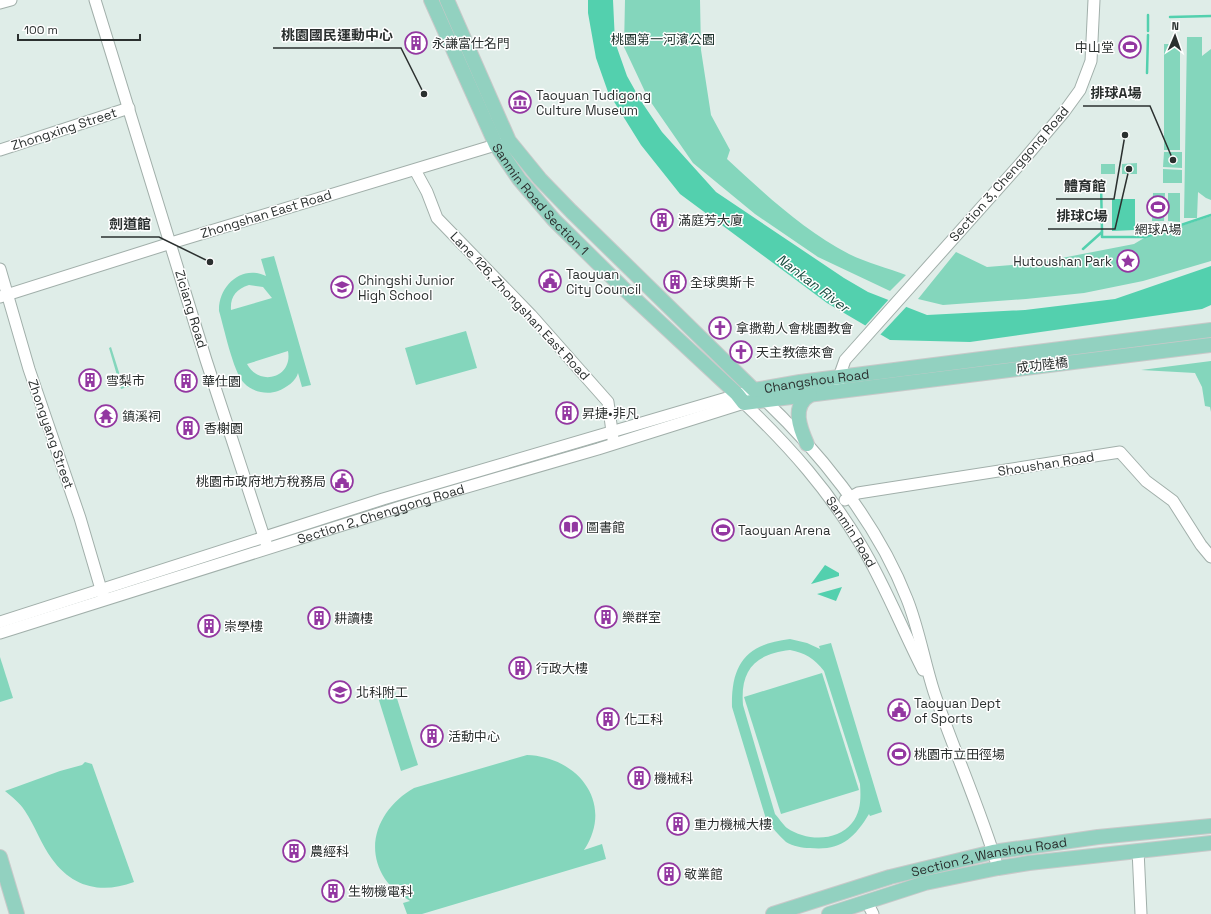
<svg xmlns="http://www.w3.org/2000/svg" width="1211" height="914" viewBox="0 0 1211 914" font-family="'Space Grotesk','Noto Sans TC',sans-serif">
<rect width="100%" height="100%" fill="#dfede8"/>
<g fill="#84d6bc" fill-rule="evenodd">
<path d="M625,0H700L701,50L711,115L730,150L727,159C765,194 803,230 849,254C867,263 888,268 906,275L890,291L818,257L755,214L693,163L648,98L624,47Z"/>
<polygon points="1187,37 1202,37 1202,56 1211,49 1211,200 1206,198 1198,192 1197,218 1184,218"/>
<rect x="1164" y="44" width="16" height="106"/>
<polygon points="1164,152 1182,152 1182,168 1163,167"/>
<polygon points="1137,163 1137,174 1122,174 1122,164"/>
<rect x="1101" y="164" width="14" height="10"/>
<polygon points="1163,169 1182,170 1182,183 1163,183"/>
<polygon points="1153,193 1165,193 1164,221 1152,221"/>
<polygon points="1168,193 1180,193 1180,222 1168,221"/>
<polygon points="1211,216 1211,261 1143,281 1084,293 1026,299 943,305 918,299 956,252 987,267 1036,263 1134,244 1144,238"/>
<path d="M274,256L311,385L302,387L298,373C296,381 286,388 278,391C267,395 252,392 244,383C233,372 224,327 219,311C218,287 241,264 266,276L261,259ZM249,285L263,287L272,298L231,310C230,297 236,289 249,285ZM288,351C293,378 259,387 247,364Z"/>
<polygon points="466,331 477,368 416,385 405,348"/>
<polygon points="111,347 123,385 130,383 131,386 121,389 109,348"/>
<polygon points="1211,361 1211,412 1210,407 1205,406 1202,387 1195,373 1141,370"/>
<path d="M790,639L807,643L820,649L819,646L831,643L882,812L870,816L869,814C854,839 840,851 810,848C802,848 793,846 786,842C778,835 772,827 766,819L732,707C731,664 746,644 790,639ZM790,650C805,653 814,658 824,671L860,784C861,798 861,812 852,823C837,842 806,841 787,828C783,825 779,818 775,814L743,705C740,670 755,654 790,650Z"/>
<polygon points="0,657 13,698 0,702"/>
<polygon points="822,673 859,790 781,814 744,697"/>
<polygon points="394,689 418,765 401,771 377,694"/>
<path d="M527,755C578,757 615,803 584,850L602,844L606,859L422,914H407L403,903L410,901C401,895 391,888 385,879C362,844 382,806 414,788Z"/>
<path d="M85,762L92,764L134,882C102,894 73,888 52,859C41,844 35,826 25,811C20,803 12,797 5,791L60,771L82,765Z"/>
</g>
<g fill="#53d0ae">
<polygon points="588,0 613,0 615,42 627,76 641,101 662,132 716,192 844,278 868,292 927,315 1025,310 1115,299 1211,266 1211,305 1202,309 970,342 890,340 827,303 680,194 641,145 608,92 596,58 588,13"/>
<polygon points="1112,199 1135,199 1135,230 1112,231"/>
<polygon points="825,565 839,573 839,576 811,584"/>
<polygon points="842,587 836,601 817,594"/>
</g>
<polygon fill="#dfede8" points="890,298 908,305 879,336 864,327"/>
<g fill="none" stroke-linecap="round" stroke-linejoin="round">
<g stroke="#53d0ae" stroke-width="2.5">
<polyline points="1170,17 1211,16"/>
<polyline points="1148,31 1148,15"/>
<polyline points="1147,73 1148,35"/>
<polyline points="1101,182 1102,232"/>
<polyline points="1145,227 1145,237"/>
<polyline points="1083,249 1102,232 1102,237 1145,237 1211,215"/>
</g>
<g stroke="#a1afaa" stroke-width="13">
<g id="minor">
<polyline points="95,0 206,360 266,543"/>
<polyline points="0,3 11,0"/>
<polyline points="0,150 129,108"/>
<polyline points="415,170 427,192 437,218 531,315 608,402 613,439"/>
<polyline points="0,269 29,369 80,518 103,596"/>
<polyline points="0,297 171,243 502,143"/>
<polyline points="839,383 839,377 845,360 1020,164 1064,112 1080,90 1091,61 1094,0"/>
<polyline points="845,500 858,493 1120,452 1146,481 1173,501 1201,545 1211,557"/>
<path d="M0,622L383,499L754,390C816,447 876,520 907,599C919,629 924,661 934,692C954,751 980,808 998,868"/>
<path id="s1" d="M0,633L419,501L598,449L744,403C791,448 828,490 861,545C885,585 902,629 923,670"/>
<polyline points="1138,850 1141,914"/>
<polyline points="867,902 873,914"/>
</g>
</g>
<g stroke="#c8c9c9" stroke-width="16">
<g id="major">
<path id="s2" d="M431,0L496,145L519,179L554,220L622,287L737,394L744,403L1211,345"/>
<path id="s3" d="M447,0L509,141L540,179L571,211L754,390L800,382L1211,330"/>
<path d="M807,444C800,428 791,406 810,395"/>
<polyline points="0,857 17,914"/>
<path id="s4" d="M773,914L890,877L993,852L1098,837L1211,826"/>
<polyline points="829,914 925,883 998,868 1029,863 1211,843"/>
</g>
</g>
<use href="#minor" stroke="#fff" stroke-width="11"/>
<use href="#major" stroke="#92d1c0" stroke-width="14"/>
</g>
<defs>
<g id="building-ring" transform="scale(1.15)"><circle r="9.5" fill="#fff" stroke="#9337a1" stroke-width="1.5"/><path d="M-4-6H4V6H1V3H-1V6H-4ZM-2.5-4.3h1.7v1.8h-1.7ZM.8-4.3h1.7v1.8H.8ZM-2.5-1h1.7V.8h-1.7ZM.8-1h1.7V.8H.8Z" fill="#9337a1"/></g>
<g id="stadium-ring" transform="scale(1.15)"><circle r="9.5" fill="#fff" stroke="#9337a1" stroke-width="1.5"/><path d="M0-5a6.5 5 0 1 0 0 10a6.5 5 0 1 0 0-10ZM-3.5-1.8h7v3.6h-7Z" fill="#9337a1"/></g>
<g id="museum-ring" transform="scale(1.15)"><circle r="9.5" fill="#fff" stroke="#9337a1" stroke-width="1.5"/><path d="M0-6L6-3V-2H-6V-3ZM-5-1h2V3h-2ZM-1-1h2V3h-2ZM3-1h2V3H3ZM-6 4H6V6H-6Z" fill="#9337a1"/></g>
<g id="sight-ring" transform="scale(1.15)"><circle r="9.5" fill="#fff" stroke="#9337a1" stroke-width="1.5"/><path d="M0-6L1.8-2.2L6-1.7L2.9 1.2L3.7 5.4L0 3.3L-3.7 5.4L-2.9 1.2L-6-1.7L-1.8-2.2Z" fill="#9337a1"/></g>
<g id="civic-ring" transform="scale(1.15)"><circle r="9.5" fill="#fff" stroke="#9337a1" stroke-width="1.5"/><path d="M-.6-6.5H3V-4.5H.6V-3L4-1V1h2V6H-6V1h2V-1L-.6-3ZM-1.2 2.5V6h2.4V2.5Z" fill="#9337a1"/></g>
<g id="school-ring" transform="scale(1.15)"><circle r="9.5" fill="#fff" stroke="#9337a1" stroke-width="1.5"/><path d="M0-5L7-2L0 1L-7-2ZM-4 1L0 2.5L4 1V4Q0 6-4 4Z" fill="#9337a1"/></g>
<g id="church-ring" transform="scale(1.15)"><circle r="9.5" fill="#fff" stroke="#9337a1" stroke-width="1.5"/><path d="M-1.2-6h2.4v3.5h3.3v2.4h-3.3V6h-2.4V-.1h-3.3v-2.4h3.3Z" fill="#9337a1"/></g>
<g id="temple-ring" transform="scale(1.15)"><circle r="9.5" fill="#fff" stroke="#9337a1" stroke-width="1.5"/><path d="M0-6L5-2H3V0L6.5 2.5H4V6H1.5V3h-3V6H-4V2.5H-6.5L-3 0V-2H-5Z" fill="#9337a1"/></g>
<g id="library-ring" transform="scale(1.15)"><circle r="9.5" fill="#fff" stroke="#9337a1" stroke-width="1.5"/><path d="M-6-4Q-3-5.5-.7-3.5V5Q-3 3-6 4ZM6-4Q3-5.5 .7-3.5V5Q3 3 6 4Z" fill="#9337a1"/></g>
</defs>
<g fill-rule="evenodd">
<use href="#building-ring" x="416" y="43"/>
<use href="#stadium-ring" x="1130" y="47"/>
<use href="#museum-ring" x="520" y="102"/>
<use href="#stadium-ring" x="1158" y="207"/>
<use href="#building-ring" x="662" y="220"/>
<use href="#sight-ring" x="1128" y="261"/>
<use href="#civic-ring" x="550" y="281"/>
<use href="#building-ring" x="675" y="282"/>
<use href="#school-ring" x="342" y="287"/>
<use href="#church-ring" x="720" y="328"/>
<use href="#church-ring" x="741" y="352"/>
<use href="#building-ring" x="90" y="380"/>
<use href="#building-ring" x="186" y="381"/>
<use href="#building-ring" x="567" y="413"/>
<use href="#temple-ring" x="106" y="416"/>
<use href="#building-ring" x="188" y="428"/>
<use href="#civic-ring" x="342" y="481"/>
<use href="#library-ring" x="571" y="527"/>
<use href="#stadium-ring" x="723" y="530"/>
<use href="#building-ring" x="606" y="617"/>
<use href="#building-ring" x="319" y="618"/>
<use href="#building-ring" x="209" y="626"/>
<use href="#building-ring" x="520" y="668"/>
<use href="#school-ring" x="340" y="692"/>
<use href="#civic-ring" x="899" y="710"/>
<use href="#building-ring" x="608" y="719"/>
<use href="#building-ring" x="432" y="736"/>
<use href="#stadium-ring" x="899" y="754"/>
<use href="#building-ring" x="639" y="778"/>
<use href="#building-ring" x="678" y="824"/>
<use href="#building-ring" x="294" y="851"/>
<use href="#building-ring" x="669" y="874"/>
<use href="#building-ring" x="333" y="891"/>
</g>
<g text-anchor="middle" dominant-baseline="central" stroke-width="3" stroke-linejoin="round" paint-order="stroke">
<g font-size="13" fill="#1a2f29" stroke="#fff">
<text x="663" y="39">桃園第一河濱公園</text>
</g>
<g font-size="13" fill="#2b302f" stroke="#fff" text-anchor="start">
<text x="432" y="43">永謙富仕名門</text>
<text x="1114" y="47" text-anchor="end">中山堂</text>
<text x="536" y="95">Taoyuan Tudigong<tspan x="536" dy="15">Culture Museum</tspan></text>
<text x="678" y="220">滿庭芳大廈</text>
<text x="1158" y="229" text-anchor="middle">網球A場</text>
<text x="1112" y="261" text-anchor="end">Hutoushan Park</text>
<text x="566" y="274">Taoyuan<tspan x="566" dy="15">City Council</tspan></text>
<text x="358" y="280">Chingshi Junior<tspan x="358" dy="15">High School</tspan></text>
<text x="690" y="282">全球奧斯卡</text>
<text x="736" y="328">拿撒勒人會桃園教會</text>
<text x="756" y="352">天主教德來會</text>
<text x="106" y="380">雪梨市</text>
<text x="202" y="381">華仕園</text>
<text x="582" y="413">昇捷•非凡</text>
<text x="122" y="416">鎮溪祠</text>
<text x="204" y="428">香榭園</text>
<text x="326" y="481" text-anchor="end">桃園市政府地方稅務局</text>
<text x="586" y="527">圖書館</text>
<text x="738" y="530">Taoyuan Arena</text>
<text x="622" y="617">樂群室</text>
<text x="334" y="618">耕讀樓</text>
<text x="224" y="626">崇學樓</text>
<text x="536" y="668">行政大樓</text>
<text x="356" y="692">北科附工</text>
<text x="914" y="703">Taoyuan Dept<tspan x="914" dy="15">of Sports</tspan></text>
<text x="624" y="719">化工科</text>
<text x="448" y="736">活動中心</text>
<text x="914" y="754">桃園市立田徑場</text>
<text x="654" y="778">機械科</text>
<text x="694" y="824">重力機械大樓</text>
<text x="310" y="851">農經科</text>
<text x="684" y="874">敬業館</text>
<text x="348" y="891">生物機電科</text>
</g>
<g font-size="13" fill="#2b302f" stroke="#fff">
<text transform="translate(64 129) rotate(-18)">Zhongxing Street</text>
<text transform="translate(1009 174) rotate(-49)">Section 3, Chenggong Road</text>
<text stroke="none"><textPath href="#s2" startOffset="229">Sanmin Road Section 1</textPath></text>
<text transform="translate(266 214) rotate(-17)">Zhongshan East Road</text>
<text transform="translate(520 306) rotate(47)">Lane 126, Zhongshan East Road</text>
<text transform="translate(191 309) rotate(73)">Ziciang Road</text>
<text transform="translate(1042 365) rotate(-7)">成功陸橋</text>
<text stroke="none"><textPath href="#s3" startOffset="567">Changshou Road</textPath></text>
<text transform="translate(51 434) rotate(71)">Zhongyang Street</text>
<text transform="translate(1046 464) rotate(-9)">Shoushan Road</text>
<text stroke="none"><textPath href="#s1" startOffset="399">Section 2, Chenggong Road</textPath></text>
<text stroke="none"><textPath href="#s1" startOffset="947">Sanmin Road</textPath></text>
<text stroke="none"><textPath href="#s4" startOffset="224">Section 2, Wanshou Road</textPath></text>
</g>
<g font-size="14" font-style="italic" fill="#1a4e40" stroke="#fff">
<text transform="translate(813 283) rotate(37)">Nankan River</text>
</g>
</g>
<path fill="none" stroke="#2b302f" stroke-width="1.5" d="M424 94L401 48H273M1173 160L1150 106H1083M1125 135L1114 199H1056M1129 169L1115 229H1048M210 262L159 237H101"/>
<g fill="#2b302f" stroke="#fff" stroke-width="1.5">
<circle cx="424" cy="94" r="4"/>
<circle cx="1173" cy="160" r="4"/>
<circle cx="1125" cy="135" r="4"/>
<circle cx="1129" cy="169" r="4"/>
<circle cx="210" cy="262" r="4"/>
</g>
<g font-size="14" text-anchor="middle" font-weight="bold" fill="#2b302f" stroke="#fff" stroke-width="3" stroke-linejoin="round" paint-order="stroke">
<text x="337" y="40">桃園國民運動中心</text>
<text x="1116" y="98">排球A場</text>
<text x="1085" y="191">體育館</text>
<text x="1082" y="221">排球C場</text>
<text x="130" y="229">劍道館</text>
</g>
<g transform="translate(1175 36) rotate(2)" stroke="#ffffff" stroke-width="3" paint-order="stroke">
<path d="M0-3L7 15L0 10L-7 15Z" fill="#2b302f"/>
<text y="-6" font-size="11" font-weight="bold" text-anchor="middle" fill="#2b302f">N</text>
</g>
<path d="M18 34v6h122v-6" fill="none" stroke="#2b302f" stroke-width="2"/>
<text x="24" y="34" font-size="12" fill="#2b302f" stroke="#ffffff" stroke-width="3" paint-order="stroke">100 m</text>
</svg>
